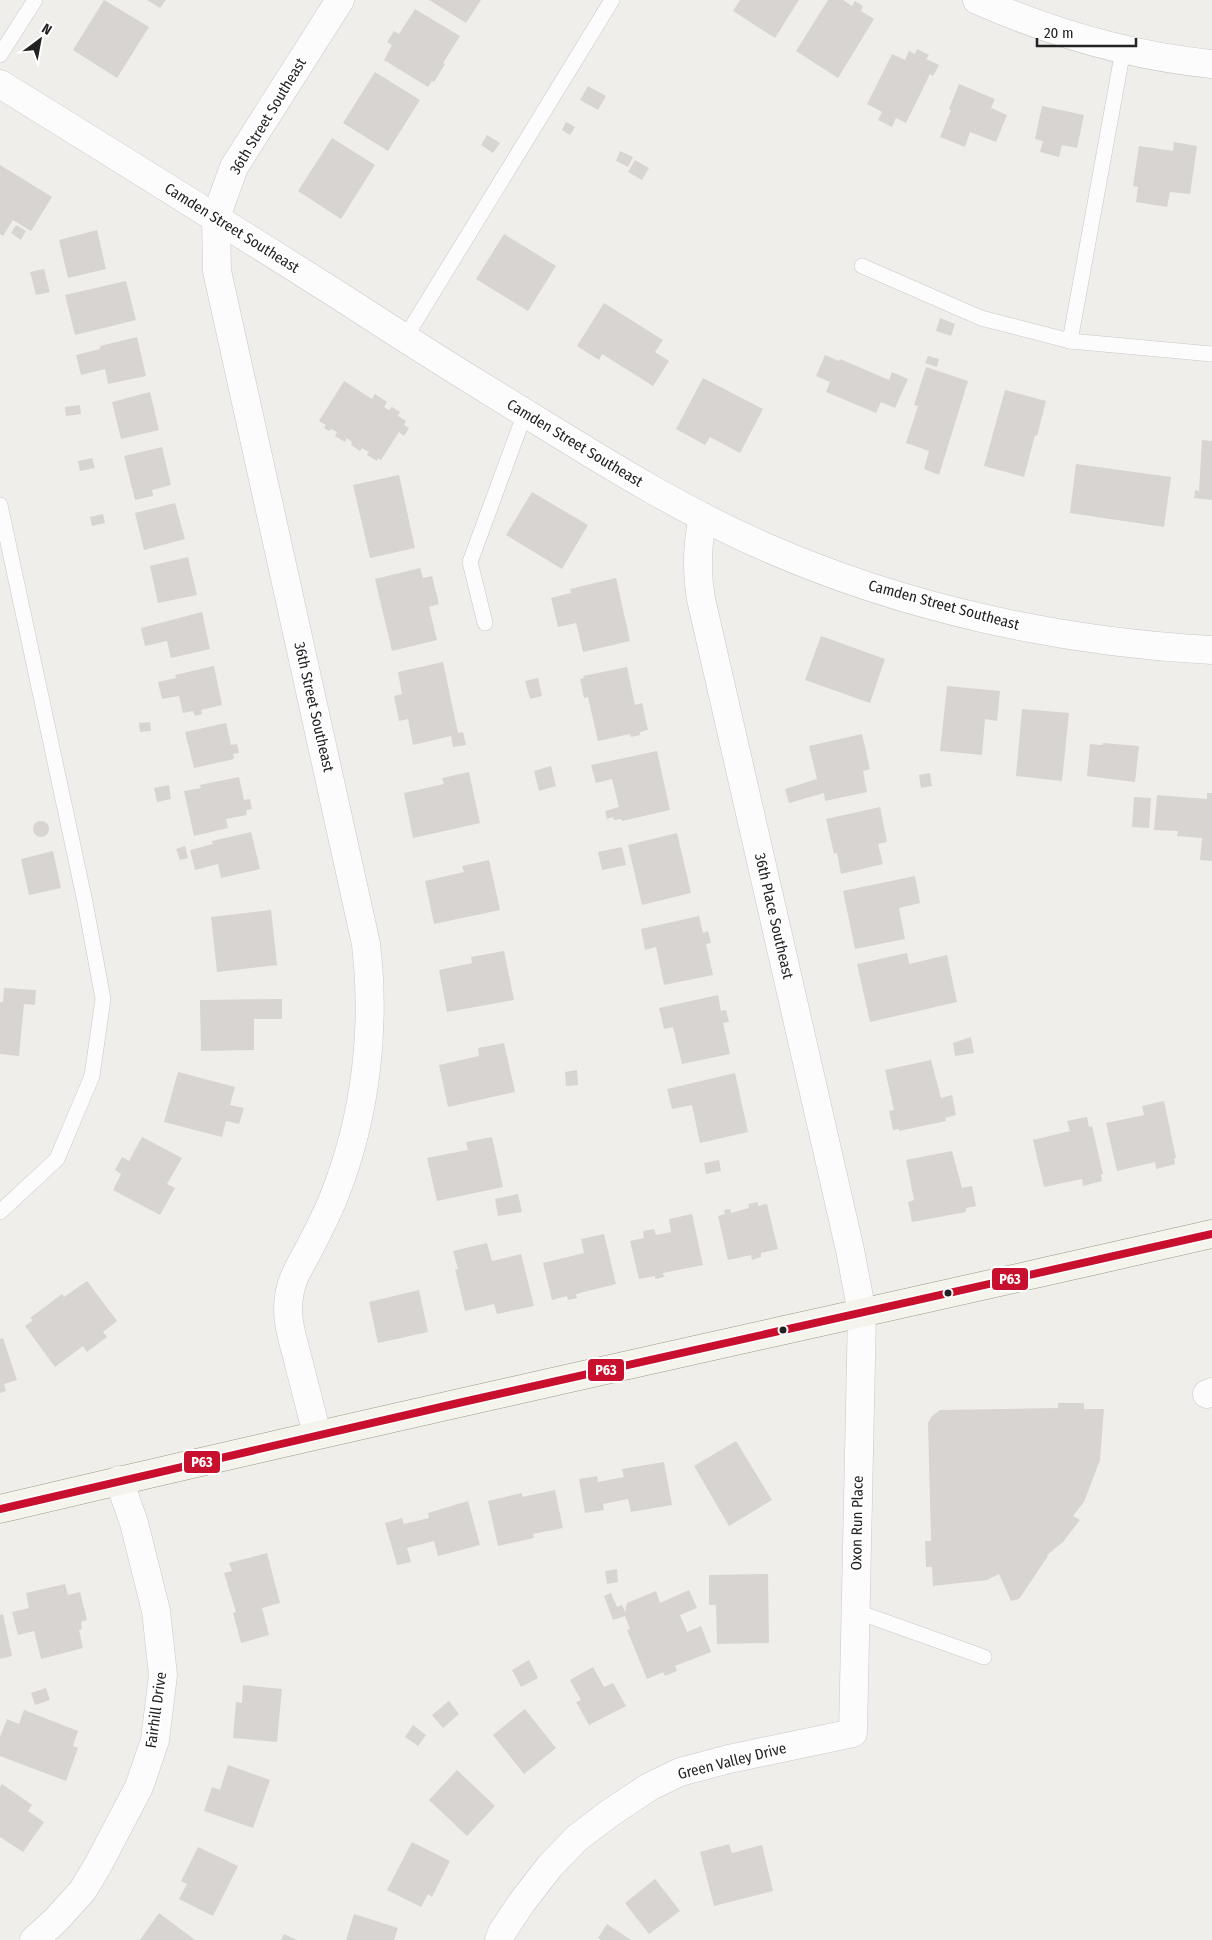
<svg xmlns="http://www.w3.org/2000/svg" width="1212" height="1940" viewBox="0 0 1212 1940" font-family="'Fira Sans Condensed',sans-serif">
<rect width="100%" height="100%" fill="#f0eeeb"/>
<g fill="#d7d4d2">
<polygon points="104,0 149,27 117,78 73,50"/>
<polygon points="147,0 166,0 160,8"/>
<polygon points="429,0 481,0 466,23"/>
<polygon points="740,0 799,0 775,38 733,11"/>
<polygon points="828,0 843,0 852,6 855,1 863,6 861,11 874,19 838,78 796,51"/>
<polygon points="415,9 460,36 443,63 445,64 434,82 432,81 428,87 384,60 392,45 387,42 394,31 399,34"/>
<polygon points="917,49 929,55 926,59 939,65 933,76 930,74 906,123 896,118 892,127 878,120 882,112 867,104 892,54 905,60 909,51 915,54"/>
<polygon points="375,72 420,100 388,151 343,123"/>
<polygon points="959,84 995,99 991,108 1007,115 996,142 970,132 965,147 940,137 951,110 949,109"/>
<polygon points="588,86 606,96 598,110 580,100"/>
<polygon points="1042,106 1084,115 1077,148 1062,145 1059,157 1040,152 1043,141 1035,139"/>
<polygon points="566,122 575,127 570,135 562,130"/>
<polygon points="487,135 500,143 493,153 481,145"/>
<polygon points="332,138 375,165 341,219 298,191"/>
<polygon points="1174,142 1197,146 1190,194 1170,192 1167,207 1136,202 1138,187 1133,186 1139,146 1173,151"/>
<polygon points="620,151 633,157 628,167 616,161"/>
<polygon points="635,160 649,168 642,180 628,172"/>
<polygon points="0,165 52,197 31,231 13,220 3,236 0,234"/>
<polygon points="16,225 26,231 21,240 11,233"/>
<polygon points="97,230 106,269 68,278 59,240"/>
<polygon points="504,234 556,266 528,311 476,279"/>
<polygon points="44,269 50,292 36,295 30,272"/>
<polygon points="126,281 136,320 75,335 65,295"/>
<polygon points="604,303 663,340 655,352 669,361 653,386 602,354 599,360 577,346"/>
<polygon points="940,318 955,324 951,336 936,331"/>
<polygon points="137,337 146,376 108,384 105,369 81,375 76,355 100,349 100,346"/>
<polygon points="825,355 839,361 840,359 889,380 892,372 908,379 895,408 881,402 876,413 826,392 830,382 816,376"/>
<polygon points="928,356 939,359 937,367 925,363"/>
<polygon points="926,367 968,381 939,475 924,469 929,451 906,443 918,406 914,405"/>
<polygon points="703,378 763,409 740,453 710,437 705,445 676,429"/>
<polygon points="344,381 372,399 375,394 387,402 384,407 389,410 392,407 400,412 398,416 406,421 404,425 409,428 404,436 399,432 381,460 378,458 377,461 367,455 369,452 362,448 360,451 351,445 352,442 347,438 345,442 335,436 337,432 331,429 329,431 324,428 326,425 319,421"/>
<polygon points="1005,390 1046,401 1037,436 1035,435 1024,477 984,466"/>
<polygon points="150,392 159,430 121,439 112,402"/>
<polygon points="80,405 81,414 66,416 65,407"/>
<polygon points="1202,440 1212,441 1212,500 1194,498 1195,490 1199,491"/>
<polygon points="162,447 171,485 152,490 153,496 135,500 124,456"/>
<polygon points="92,458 95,468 80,471 78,461"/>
<polygon points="1076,464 1171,477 1164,527 1070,513"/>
<polygon points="399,475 415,548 370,558 353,485"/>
<polygon points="532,492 588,525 562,569 506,535"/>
<polygon points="175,503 185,539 144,550 135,513"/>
<polygon points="103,514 105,523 92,526 90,517"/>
<polygon points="188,557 197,595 158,603 150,566"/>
<polygon points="420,568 423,578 432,576 439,604 429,607 437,640 392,651 375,579"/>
<polygon points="616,578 630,641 583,652 576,623 558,627 551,598 571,593 570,589"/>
<polygon points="202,612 210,649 171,658 167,641 145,646 141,628"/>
<polygon points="821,636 885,659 870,703 805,680"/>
<polygon points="443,662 458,733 463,732 466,745 453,747 451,736 413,745 408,719 399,721 394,696 402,694 398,672"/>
<polygon points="214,666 222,705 201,710 202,714 195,716 193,711 183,713 179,696 162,699 158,682 176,678 175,675"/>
<polygon points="627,667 635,705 642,703 648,730 640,732 640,735 631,737 630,734 598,741 588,697 584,698 580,679 584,678 583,676"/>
<polygon points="538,678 542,696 530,699 525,681"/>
<polygon points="947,686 1000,691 997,721 985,719 982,755 940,751"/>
<polygon points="1022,709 1069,713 1062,781 1016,776"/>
<polygon points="150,722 151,731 140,732 139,723"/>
<polygon points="226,723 231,745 237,744 239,753 233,754 234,759 194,768 185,732"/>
<polygon points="862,734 870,769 863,771 867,792 825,801 824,793 789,803 785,789 817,779 809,746"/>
<polygon points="1103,743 1139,746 1135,782 1087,776 1090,744 1102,745"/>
<polygon points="657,751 670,810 622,821 621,819 614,820 613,817 607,819 605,811 619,807 612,779 596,783 591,765"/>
<polygon points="551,766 556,786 539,791 534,771"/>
<polygon points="469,772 480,823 413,838 404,793 444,784 442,778"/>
<polygon points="930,773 932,786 921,788 919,775"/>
<polygon points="239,777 244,800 250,799 252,809 246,810 247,815 226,819 228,828 194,836 184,791 201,788 200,785"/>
<polygon points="169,785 171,799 157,802 154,788"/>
<polygon points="1207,793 1212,793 1212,861 1200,860 1202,838 1177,836 1178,831 1154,830 1157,795 1207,799"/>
<polygon points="1134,797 1151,798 1149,828 1132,827"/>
<polygon points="880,807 887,842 878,844 883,864 841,874 837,853 834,854 826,819"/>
<circle cx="41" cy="829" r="8"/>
<polygon points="251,832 260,869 221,878 218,864 195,870 190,850 213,844 212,841"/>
<polygon points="677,833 691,893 642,905 628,845"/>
<polygon points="185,846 188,858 180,860 176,849"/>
<polygon points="622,847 626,865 602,870 598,852"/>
<polygon points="53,851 61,888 29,895 21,859"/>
<polygon points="489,860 500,910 434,924 425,881 464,872 462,866"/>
<polygon points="915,876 920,903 899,908 905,939 855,949 843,891"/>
<polygon points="271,910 277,965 217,972 211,917"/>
<polygon points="699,916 703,933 708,931 711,943 706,944 713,975 664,985 656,947 645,950 641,929"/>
<polygon points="504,951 514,1000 447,1012 439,970 472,963 471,957"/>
<polygon points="907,953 909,964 947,955 957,1002 870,1022 857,964"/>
<polygon points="4,988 36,990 35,1005 24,1004 19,1056 0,1054 0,1002 3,1002"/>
<polygon points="718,995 721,1011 726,1010 729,1022 723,1023 730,1054 682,1064 673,1027 664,1029 659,1008"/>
<polygon points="282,999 282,1019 254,1019 254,1050 201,1051 200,1000"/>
<polygon points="971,1037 974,1053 955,1056 953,1043"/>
<polygon points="504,1043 515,1092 448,1107 439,1065 479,1056 478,1048"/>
<polygon points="931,1060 941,1098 952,1095 956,1115 945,1118 946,1121 899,1131 899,1129 893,1130 889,1111 894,1110 885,1070"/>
<polygon points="577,1070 578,1085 566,1086 565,1072"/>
<polygon points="178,1072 235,1087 230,1105 244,1108 239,1124 226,1121 222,1137 164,1122"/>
<polygon points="735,1073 748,1132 700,1143 692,1105 672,1109 667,1089"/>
<polygon points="1164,1101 1176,1158 1174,1158 1175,1164 1156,1169 1155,1162 1117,1171 1106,1123 1144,1115 1142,1106"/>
<polygon points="1087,1117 1089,1127 1092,1126 1103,1174 1101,1174 1102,1181 1083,1186 1082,1179 1044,1187 1033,1140 1070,1131 1067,1121"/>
<polygon points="142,1137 182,1158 167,1184 175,1188 160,1215 113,1190 121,1174 115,1170 122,1157 129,1161"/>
<polygon points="492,1137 503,1187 437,1201 427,1158 468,1150 466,1142"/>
<polygon points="952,1151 962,1188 972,1186 976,1206 966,1208 966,1212 912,1222 908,1202 914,1200 906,1160"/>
<polygon points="719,1160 721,1171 706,1174 704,1163"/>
<polygon points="518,1194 522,1212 498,1216 495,1199"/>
<polygon points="758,1202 758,1206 767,1204 778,1249 761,1253 761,1257 752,1260 751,1255 728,1260 718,1216 725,1214 724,1210 730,1209 731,1213 749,1208 748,1204"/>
<polygon points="692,1214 703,1265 663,1273 664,1277 655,1279 655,1276 639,1279 630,1241 644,1238 643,1231 654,1229 656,1235 671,1232 669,1219"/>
<polygon points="604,1234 616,1284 576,1294 577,1298 568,1300 567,1296 552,1300 543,1263 584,1253 581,1239"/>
<polygon points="487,1243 492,1261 521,1254 534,1306 497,1314 494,1304 465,1311 455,1269 458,1269 453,1251"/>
<polygon points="87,1281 117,1321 103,1332 107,1337 87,1352 83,1346 55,1367 25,1326 33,1320 30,1318 62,1294 64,1297"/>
<polygon points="419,1290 428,1332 378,1343 369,1302"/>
<polygon points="3,1338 17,1380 4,1384 6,1391 0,1393 0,1339"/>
<polygon points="1058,1403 1084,1403 1084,1409 1104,1409 1100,1460 1084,1502 1073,1516 1080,1520 1063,1542 1047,1555 1048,1556 1019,1599 1011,1601 999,1574 987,1580 933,1586 932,1567 926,1567 925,1541 931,1541 928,1423 932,1416 940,1410 1058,1408"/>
<polygon points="736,1441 772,1500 729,1526 694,1466"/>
<polygon points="664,1462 672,1505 631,1512 628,1499 603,1504 604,1510 585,1513 579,1479 597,1476 598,1482 624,1477 622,1469"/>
<polygon points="555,1490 563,1528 533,1534 534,1538 498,1546 488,1501 522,1493 522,1497"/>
<polygon points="468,1501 480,1545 438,1556 434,1541 407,1548 411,1562 397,1565 385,1523 402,1518 404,1524 429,1518 428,1513"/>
<polygon points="267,1553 280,1603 262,1608 269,1635 241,1643 233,1613 236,1612 224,1573 232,1571 229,1563"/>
<polygon points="617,1569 618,1582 607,1584 605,1571"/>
<polygon points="768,1574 769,1643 717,1644 716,1605 709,1605 709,1575"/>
<polygon points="65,1584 68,1595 80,1592 87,1620 81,1622 82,1629 79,1630 83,1648 41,1659 34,1631 18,1635 12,1612 29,1608 26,1593"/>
<polygon points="689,1590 697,1608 680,1615 687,1632 701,1626 711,1652 675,1666 677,1671 665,1676 663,1672 647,1679 627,1630 630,1629 625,1616 613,1620 604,1596 611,1593 617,1607 622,1605 625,1612 627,1603 656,1591 660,1603"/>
<polygon points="3,1614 12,1656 0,1659 0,1615"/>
<polygon points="529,1660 538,1678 521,1687 512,1670"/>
<polygon points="593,1667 604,1687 613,1683 626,1706 589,1725 576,1702 581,1700 570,1680"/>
<polygon points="243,1685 282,1689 277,1742 233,1738 236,1702 242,1703"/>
<polygon points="46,1688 50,1700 35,1705 31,1693"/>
<polygon points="449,1701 459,1714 443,1728 432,1715"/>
<polygon points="525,1709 556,1748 524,1774 493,1735"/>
<polygon points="24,1710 78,1731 73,1746 78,1748 66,1781 0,1756 0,1737 7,1719 19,1724"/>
<polygon points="413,1725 426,1735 418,1746 405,1737"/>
<polygon points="228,1765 270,1780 253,1828 204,1811 212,1787 220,1790"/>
<polygon points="457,1770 495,1806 467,1836 429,1800"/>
<polygon points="2,1784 32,1805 28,1811 44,1822 23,1852 0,1837 0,1787"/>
<polygon points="412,1842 450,1861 432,1897 428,1894 421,1907 387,1890"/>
<polygon points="729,1844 732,1853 762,1845 773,1891 714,1906 700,1852"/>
<polygon points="198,1847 238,1866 213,1916 179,1899 187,1884 181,1881"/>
<polygon points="655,1879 680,1911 649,1934 625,1903"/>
<polygon points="159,1913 195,1940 140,1940"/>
<polygon points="354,1914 398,1928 394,1940 346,1940"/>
<polygon points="607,1924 631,1940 601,1940 598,1938"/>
<polygon points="284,1934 297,1940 281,1940"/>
</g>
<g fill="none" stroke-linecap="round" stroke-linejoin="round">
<g stroke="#c9c8c7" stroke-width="16">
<g id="lane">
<polyline points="0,55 35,0"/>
<polyline points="862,266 981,318 1070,341 1212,354"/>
<polyline points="405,338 612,0"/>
<polyline points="1070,341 1123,50"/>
<polyline points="0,505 85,902 103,999 92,1076 57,1159 0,1212"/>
<polyline points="485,623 470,562 525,413"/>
<polyline points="855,1611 984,1657"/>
</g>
</g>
<g stroke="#c9c8c7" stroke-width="29">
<g id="street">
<path d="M977,0C1052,33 1130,56 1212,64"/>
<path d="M0,84C118,157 236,230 352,304C415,345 479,385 543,424C614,468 686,512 763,546C904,608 1059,642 1212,650"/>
<polyline points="1207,1394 1212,1392"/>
<path d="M317,1434C311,1411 305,1387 299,1364C294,1342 285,1320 289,1297C291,1279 301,1264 309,1249C318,1231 328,1213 335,1194C366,1115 376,1027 366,944L217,271L216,217L234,167L340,0"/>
<polyline points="34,1940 56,1920 83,1890 98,1865 139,1787 155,1740 163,1675 156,1611 134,1523 119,1480"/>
<path d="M499,1940L502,1932L522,1902L550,1866L577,1838L610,1813L649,1787L680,1772L729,1759L853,1733L862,1313L850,1250L701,599C696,571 697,545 703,517"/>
</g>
</g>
<g stroke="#999a82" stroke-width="29">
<path id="secondary" d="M0,1509C403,1413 808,1326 1212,1234"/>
</g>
<use href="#lane" stroke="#fdfcfc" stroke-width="15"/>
<use href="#street" stroke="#fdfcfc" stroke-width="28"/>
<use href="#secondary" stroke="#f4f4ed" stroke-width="28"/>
<g stroke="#fff" stroke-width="11">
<polyline id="bus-1" points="0,1509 454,1404 1212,1234"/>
</g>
<use href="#bus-1" stroke="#c8102e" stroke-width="8"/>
</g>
<g fill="#222" stroke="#fff" stroke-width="2">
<circle cx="948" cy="1293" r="4.5"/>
<circle cx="783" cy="1330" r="4.5"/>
</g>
<g text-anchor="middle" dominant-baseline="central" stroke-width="4" stroke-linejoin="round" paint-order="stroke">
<g font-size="15" fill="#222" stroke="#fff">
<text transform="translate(268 116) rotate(-59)">36th Street Southeast</text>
<text transform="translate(232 228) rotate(32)">Camden Street Southeast</text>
<text transform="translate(575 443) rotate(31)">Camden Street Southeast</text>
<text transform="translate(944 605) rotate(15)">Camden Street Southeast</text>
<text transform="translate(314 707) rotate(77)">36th Street Southeast</text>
<text transform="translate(774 916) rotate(77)">36th Place Southeast</text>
<text transform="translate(857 1523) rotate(-89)">Oxon Run Place</text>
<text transform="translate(156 1710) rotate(-82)">Fairhill Drive</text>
<text transform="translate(732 1761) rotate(-14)">Green Valley Drive</text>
</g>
</g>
<g stroke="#fff" stroke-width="2">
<rect x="991" y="1267" width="38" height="24" rx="5" fill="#c8102e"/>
<rect x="587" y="1358" width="38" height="24" rx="5" fill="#c8102e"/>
<rect x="183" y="1450" width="38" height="24" rx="5" fill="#c8102e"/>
</g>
<g font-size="14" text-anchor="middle" font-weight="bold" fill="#fff">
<text x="1010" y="1284">P63</text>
<text x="606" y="1375">P63</text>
<text x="202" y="1467">P63</text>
</g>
<g transform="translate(40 40) rotate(32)" stroke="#ffffff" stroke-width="4" paint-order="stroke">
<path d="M0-4L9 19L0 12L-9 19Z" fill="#222222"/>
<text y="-8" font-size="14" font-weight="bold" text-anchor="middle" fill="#222222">N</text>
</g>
<path d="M1037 38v8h99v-8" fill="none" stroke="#222222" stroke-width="2.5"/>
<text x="1044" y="38" font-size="15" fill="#222222" stroke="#ffffff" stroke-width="4" paint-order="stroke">20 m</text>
</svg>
